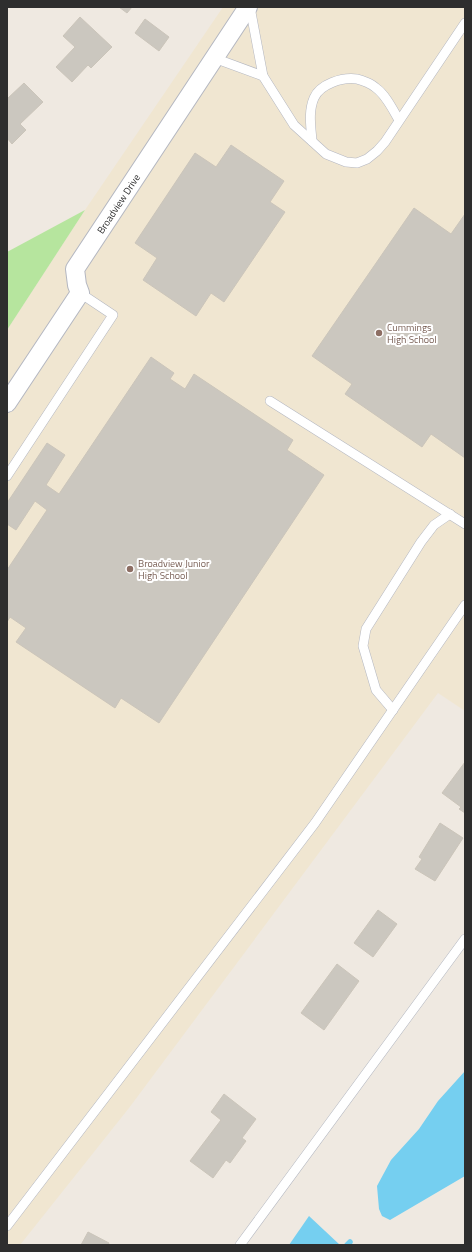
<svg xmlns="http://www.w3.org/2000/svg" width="472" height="1252" viewBox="0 0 472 1252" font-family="'Titillium Web',sans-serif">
<rect width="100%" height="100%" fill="#efe9e1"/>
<polygon fill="#f0e6d1" points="223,7 465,7 465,711 438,693 129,1108 20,1245 7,1245 7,330 85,210"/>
<polygon fill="#b6e59e" points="85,210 7,330 7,252"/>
<g fill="#75cff0">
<polygon points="465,1071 465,1176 390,1220 382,1216 379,1209 377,1186 391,1160 419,1129 438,1101"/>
<polygon points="309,1216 340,1245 289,1245"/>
</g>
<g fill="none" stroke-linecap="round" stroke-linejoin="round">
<polyline stroke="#75cff0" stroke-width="5.5" points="347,1245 350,1242"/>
</g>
<g fill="#cbc7bf" stroke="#cbc5ba">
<polygon points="119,7 132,7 127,13"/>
<polygon points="80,17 112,47 91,68 88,65 72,82 56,67 75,47 63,36"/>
<polygon points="145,19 169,37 159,51 135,33"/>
<polygon points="24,83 43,102 20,124 26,130 12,144 7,138 7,99"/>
<polygon points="231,145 284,181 270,202 285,212 224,302 211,293 196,316 143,280 157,258 135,243 195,153 216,167"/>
<polygon points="414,208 451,234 465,214 465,458 431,434 422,447 345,394 352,384 312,356"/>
<polygon points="151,357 174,373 170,379 185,389 194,374 293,440 287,450 324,475 159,723 121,698 115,708 16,642 26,628 10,617 7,622 7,570 47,510 35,501 16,530 7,524 7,503 47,443 65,455 46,485 59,494"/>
<polygon points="465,762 465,813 459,809 461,807 442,793"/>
<polygon points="440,823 463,838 435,881 415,869 422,859 419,857"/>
<polygon points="378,910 397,924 373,957 354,943"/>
<polygon points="337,964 359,981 324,1030 301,1013"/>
<polygon points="224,1094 256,1119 242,1138 246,1141 230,1163 226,1160 213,1178 190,1161 221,1120 211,1112"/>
<polygon points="88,1232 109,1243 108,1245 81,1245"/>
</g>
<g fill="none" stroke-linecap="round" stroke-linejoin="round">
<g stroke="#b4b7c1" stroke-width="10">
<g id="service">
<polyline points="250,7 263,76 294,125 326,154 346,162 357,163 367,159 377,151 385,142 465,23"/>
<polyline points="214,58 263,76"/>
<path d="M312,141C311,127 308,112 314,98C320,84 342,77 357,79C362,80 372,84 376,88C386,95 393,110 399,120"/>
<polyline points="270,401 465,524"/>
<polyline points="7,476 113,315 80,293"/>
<polyline points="393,710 376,690 363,646 366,629 421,542 434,525 450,514"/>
<polyline points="7,1226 315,823 465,605"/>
<polyline points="240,1245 465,939"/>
</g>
</g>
<g stroke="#b4b7c1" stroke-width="20">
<g id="minor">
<path id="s1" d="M7,403L80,293L77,285L75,269L248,7"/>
</g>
</g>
<use href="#service" stroke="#fff" stroke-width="9"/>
<use href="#minor" stroke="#fff" stroke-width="18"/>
</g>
<g fill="#8d6e63" stroke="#fff" stroke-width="1.5">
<circle cx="379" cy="333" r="4"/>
<circle cx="130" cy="569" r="4"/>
</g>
<g text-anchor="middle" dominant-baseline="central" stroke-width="4" stroke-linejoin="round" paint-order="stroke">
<g font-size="10" fill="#2e2e2e" stroke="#fff">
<text stroke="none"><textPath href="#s1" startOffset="235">Broadview Drive</textPath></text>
</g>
<g font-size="10" fill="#785e54" stroke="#fff" text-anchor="start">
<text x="387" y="327">Cummings<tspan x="387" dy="12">High School</tspan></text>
<text x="138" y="563">Broadview Junior<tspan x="138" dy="12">High School</tspan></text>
</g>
</g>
<rect width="472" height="1252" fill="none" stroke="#2e2e2e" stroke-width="16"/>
</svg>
